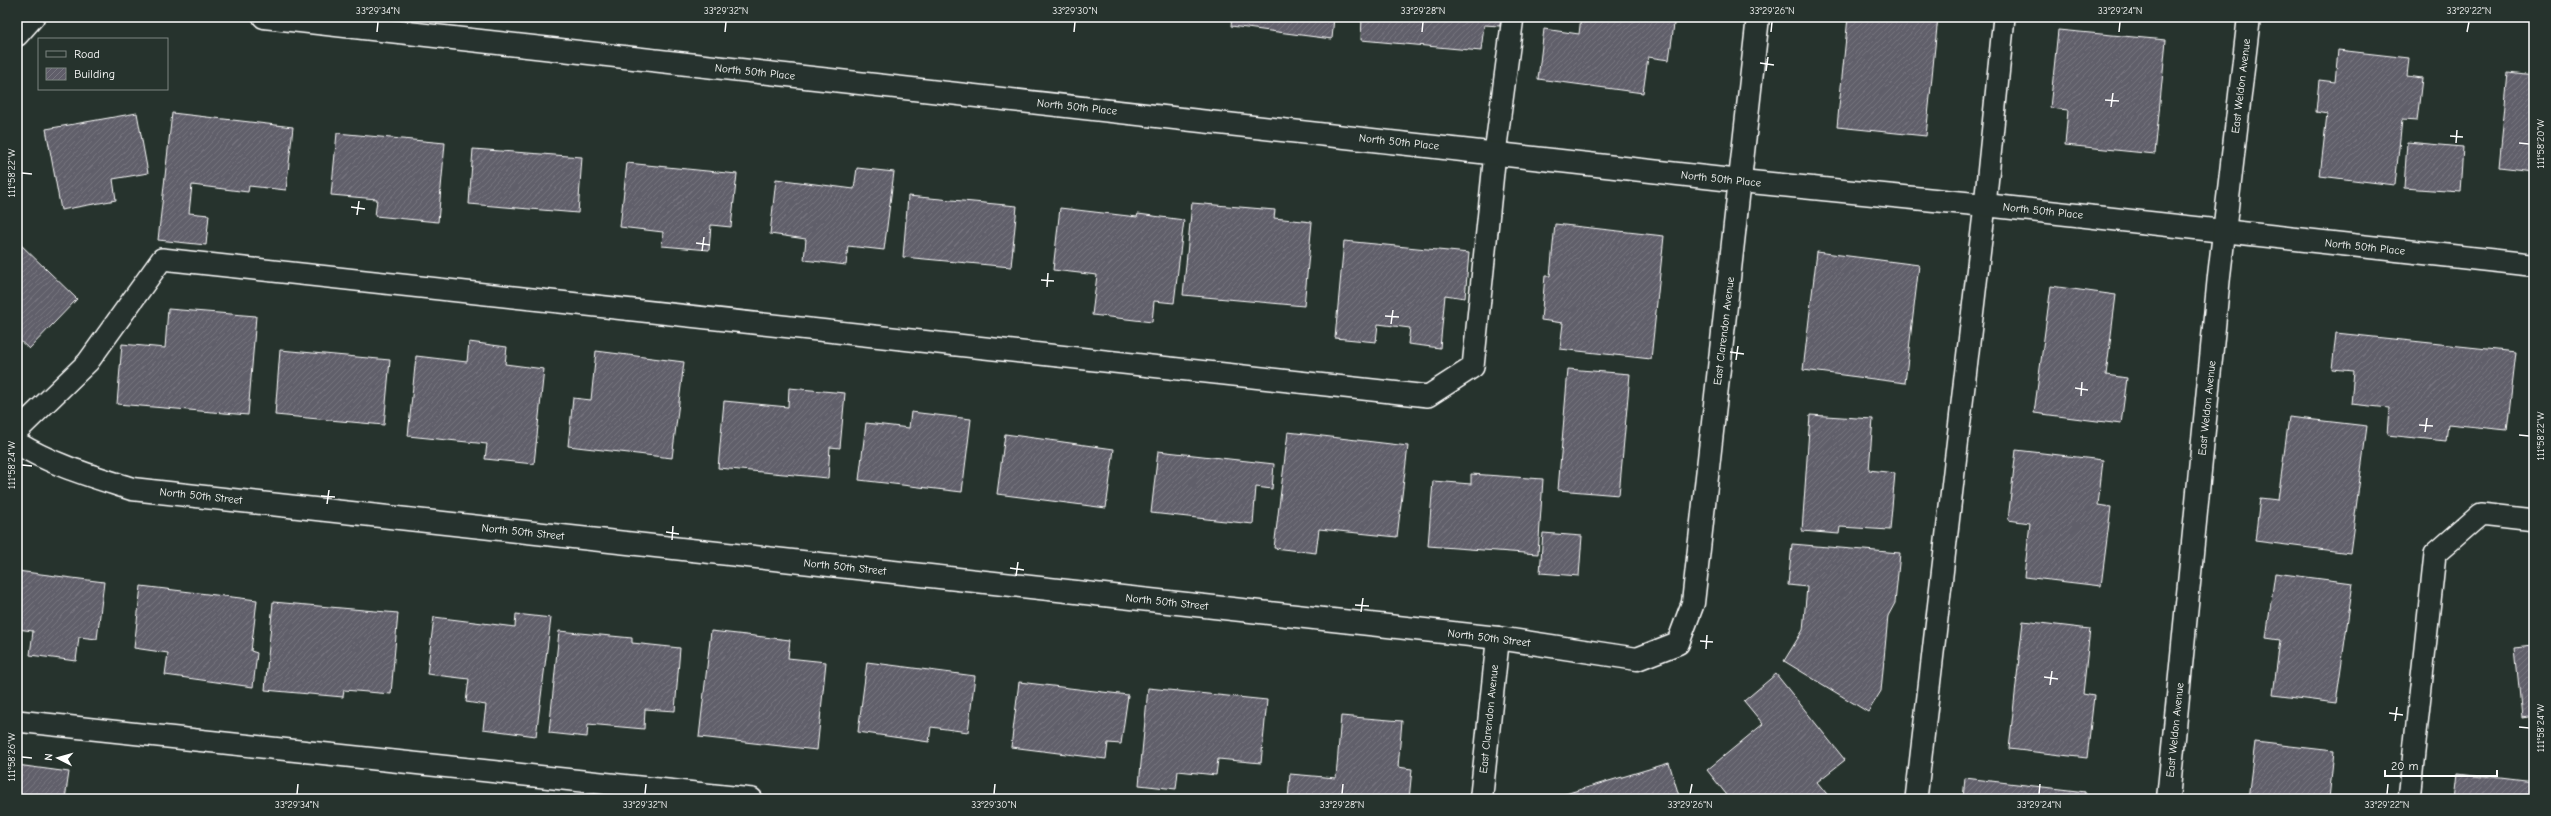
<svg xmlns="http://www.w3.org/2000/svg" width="2551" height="816" viewBox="0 0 2551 816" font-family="'Comic Neue',sans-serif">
<defs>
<pattern id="building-hatch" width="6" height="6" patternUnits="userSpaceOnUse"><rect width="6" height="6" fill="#605e6a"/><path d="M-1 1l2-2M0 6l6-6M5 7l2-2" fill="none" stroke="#787680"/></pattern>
</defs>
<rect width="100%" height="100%" fill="#26332d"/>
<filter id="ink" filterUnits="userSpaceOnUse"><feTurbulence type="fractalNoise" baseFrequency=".025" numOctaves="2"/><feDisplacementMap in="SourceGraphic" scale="8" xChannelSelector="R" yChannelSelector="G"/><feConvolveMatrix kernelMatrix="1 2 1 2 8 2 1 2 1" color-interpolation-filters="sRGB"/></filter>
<g filter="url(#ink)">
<g fill="url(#building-hatch)" stroke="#fff">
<polygon points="1232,17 1334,17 1332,39 1231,26"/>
<polygon points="1362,17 1501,17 1500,26 1484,25 1481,51 1361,40"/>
<polygon points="1581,17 1675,17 1669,60 1648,57 1643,93 1538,79 1544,29 1579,34"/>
<polygon points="1848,17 1938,17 1926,136 1837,127"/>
<polygon points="2058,30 2166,40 2155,154 2065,145 2068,110 2050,108"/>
<polygon points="2338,50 2409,58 2407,76 2422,78 2417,121 2402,120 2395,185 2320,176 2327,114 2316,112 2319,80 2335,82"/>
<polygon points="2508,73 2534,76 2534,171 2499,167"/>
<polygon points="137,113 148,173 113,179 116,200 61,210 46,129"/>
<polygon points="172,113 293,127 286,190 249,186 248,192 192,185 189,213 209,215 206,245 158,240"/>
<polygon points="337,133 445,143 438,222 375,216 377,199 331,195"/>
<polygon points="2407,142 2463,147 2460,192 2404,188"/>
<polygon points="473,149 582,157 578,213 469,204"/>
<polygon points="627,163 737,174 731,227 711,225 709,250 662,246 663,232 620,227"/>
<polygon points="857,168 894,172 884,250 848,246 846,265 804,260 806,239 770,234 776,179 854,189"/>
<polygon points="908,196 1017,206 1011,267 903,257"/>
<polygon points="1192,203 1275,210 1274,218 1312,222 1304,306 1183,295"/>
<polygon points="1060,208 1137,217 1138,214 1184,220 1174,303 1154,301 1152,322 1092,315 1097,275 1053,270"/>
<polygon points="1555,224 1664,236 1651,359 1560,349 1563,323 1541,320 1545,276 1550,276"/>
<polygon points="17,241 77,299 29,349 17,338"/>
<polygon points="1344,241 1469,253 1465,298 1445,295 1440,348 1408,344 1410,328 1378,324 1376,342 1335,338"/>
<polygon points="1817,252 1919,265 1905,383 1803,370"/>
<polygon points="2051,286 2116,295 2106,375 2127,378 2121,424 2034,413"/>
<polygon points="168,309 256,316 248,415 117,404 122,344 165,348"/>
<polygon points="2336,333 2516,352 2507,430 2448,424 2446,441 2387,435 2389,408 2351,404 2354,371 2332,369"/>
<polygon points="469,342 507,347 505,364 544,369 534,464 485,459 487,444 408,436 416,356 467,362"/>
<polygon points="280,350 390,360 384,425 275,415"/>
<polygon points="596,351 684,362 672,458 568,446 573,398 591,400"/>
<polygon points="1568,369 1630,374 1619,495 1558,490"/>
<polygon points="789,388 845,393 840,448 830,447 828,478 718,468 724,401 788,407"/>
<polygon points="911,412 971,419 962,492 859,480 866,423 909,428"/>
<polygon points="1810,415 1873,419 1869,470 1895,473 1890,530 1840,527 1839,534 1802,531"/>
<polygon points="2289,417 2367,426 2350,553 2255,541 2260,498 2278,500"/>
<polygon points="1288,432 1408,446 1397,537 1319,529 1316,553 1274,548"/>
<polygon points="1005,434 1114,449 1106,508 997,494"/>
<polygon points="2016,450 2103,460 2098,505 2111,507 2101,586 2024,577 2030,523 2008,520"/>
<polygon points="1158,451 1274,464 1272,489 1256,487 1253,524 1151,513"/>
<polygon points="1471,474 1543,479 1538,554 1428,546 1433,481 1471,484"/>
<polygon points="1543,533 1582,536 1579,576 1540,573"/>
<polygon points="1792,544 1900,553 1895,603 1888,616 1881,691 1868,712 1784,661 1803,630 1807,587 1788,585"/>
<polygon points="17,571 104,582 97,639 79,637 76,661 30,655 33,631 17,629"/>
<polygon points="2275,573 2353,583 2336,703 2273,695 2280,640 2266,638"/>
<polygon points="141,586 257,600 251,651 257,653 253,687 165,675 168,653 134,648"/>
<polygon points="273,602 398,613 391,694 344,690 343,697 265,690"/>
<polygon points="516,614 551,618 536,736 483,729 486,705 466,702 469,679 427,674 434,617 515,627"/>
<polygon points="2023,621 2090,629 2083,694 2094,696 2087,758 2009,749"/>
<polygon points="559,631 632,638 632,643 680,648 675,711 645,709 644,729 588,724 587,737 549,733"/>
<polygon points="711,631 790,640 788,658 826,662 817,750 699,737"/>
<polygon points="2534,646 2534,716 2522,718 2515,648"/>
<polygon points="867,662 975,676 968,732 931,727 929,742 858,732"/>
<polygon points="1776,674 1845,760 1817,782 1831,799 1730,799 1707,770 1763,724 1744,701"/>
<polygon points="1019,682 1128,695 1121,744 1108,743 1106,759 1011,747"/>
<polygon points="1148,688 1267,700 1261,763 1218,759 1216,775 1178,771 1176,789 1139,785"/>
<polygon points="1341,716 1402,721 1398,767 1412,769 1409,799 1288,799 1290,774 1336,778"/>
<polygon points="2255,742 2334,751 2329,799 2248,799"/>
<polygon points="1669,763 1680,799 1553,799 1552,798"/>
<polygon points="17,765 69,772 65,799 17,799"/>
<polygon points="2458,773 2534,782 2534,799 2455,799"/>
<polygon points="1965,778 2086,792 2085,799 1963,799"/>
</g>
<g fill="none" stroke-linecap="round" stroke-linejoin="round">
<g stroke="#fff" stroke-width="24">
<g id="lane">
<polyline points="17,431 88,362 162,259 1428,396 1473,367 1495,153 1513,17"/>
<polyline points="17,721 752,799"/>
<polyline points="1916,799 1985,205 2004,17"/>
<polyline points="2409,799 2435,554 2481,514 2534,520"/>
</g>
</g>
<g stroke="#fff" stroke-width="25">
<g id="street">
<polyline points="264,17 1741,181 1985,205 2534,265"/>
<path d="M17,443C52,465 92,476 132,489L1498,638L1637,659L1678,643L1693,603L1758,17"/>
<polyline points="1481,799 1498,638"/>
<polyline points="2168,799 2219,276 2249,17"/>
</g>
</g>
<g stroke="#fff" stroke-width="25">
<polyline id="secondary" points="17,35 33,17"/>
</g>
<use href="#lane" stroke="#26332d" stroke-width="21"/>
<use href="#street" stroke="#26332d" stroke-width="22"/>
<use href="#secondary" stroke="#26332d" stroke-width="22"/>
</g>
</g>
<path fill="none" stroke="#fff" stroke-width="1.5" d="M377,32L378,22M725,32L726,22M1074,32L1075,22M1422,32L1423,22M1771,32L1772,22M2119,32L2120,22M2467,32L2469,22M1760,63L1774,65M1766,71L1768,57M2105,100L2119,101M2111,107L2113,93M2450,136L2463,137M2456,143L2457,130M2519,143L2529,144M22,173L32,174M351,207L365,209M357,215L359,201M696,243L710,245M702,251L704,237M1041,280L1054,281M1047,287L1048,273M1385,316L1399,317M1391,324L1393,310M1730,352L1744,354M1736,360L1738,346M2075,388L2088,390M2081,396L2082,382M2419,425L2433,426M2425,432L2427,418M2519,435L2529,436M22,465L32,466M321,496L335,497M327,504L329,490M666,532L679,534M672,540L673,526M1010,568L1024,570M1016,576L1018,562M1355,605L1369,606M1361,612L1363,598M1700,641L1713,642M1706,649L1707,635M2044,677L2058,679M2050,685L2052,671M2389,713L2403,715M2395,721L2397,707M2519,727L2529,728M22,757L32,758M297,794L298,784M645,794L646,784M994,794L995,784M1342,794L1343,784M1690,794L1692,784M2039,794L2040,784M2387,794L2388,784"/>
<g text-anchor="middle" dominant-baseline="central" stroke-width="3.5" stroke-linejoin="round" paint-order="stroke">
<g font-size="11" fill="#fff" stroke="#26332d">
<text transform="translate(755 72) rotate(6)">North 50th Place</text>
<text transform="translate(2241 86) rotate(-83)">East Weldon Avenue</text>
<text transform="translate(1077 107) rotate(6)">North 50th Place</text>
<text transform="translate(1399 142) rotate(6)">North 50th Place</text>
<text transform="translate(1721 179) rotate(6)">North 50th Place</text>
<text transform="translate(2043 211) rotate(6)">North 50th Place</text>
<text transform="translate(2365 247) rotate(6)">North 50th Place</text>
<text transform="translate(1724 331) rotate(-83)">East Clarendon Avenue</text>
<text transform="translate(2207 408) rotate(-84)">East Weldon Avenue</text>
<text transform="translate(201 496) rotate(6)">North 50th Street</text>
<text transform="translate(523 532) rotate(6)">North 50th Street</text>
<text transform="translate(845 567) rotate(6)">North 50th Street</text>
<text transform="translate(1167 602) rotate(6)">North 50th Street</text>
<text transform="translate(1489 638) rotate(7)">North 50th Street</text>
<text transform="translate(1489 719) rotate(-84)">East Clarendon Avenue</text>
<text transform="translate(2175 730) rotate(-84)">East Weldon Avenue</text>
</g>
</g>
<rect width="2551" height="816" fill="none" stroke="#26332d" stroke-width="44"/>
<rect x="38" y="38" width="130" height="52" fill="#26332d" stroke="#7d8581"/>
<rect x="46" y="51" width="20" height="6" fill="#26332d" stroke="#7d8581"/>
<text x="74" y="58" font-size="12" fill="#ffffff">Road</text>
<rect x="46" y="68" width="20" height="12" fill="url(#building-hatch)" stroke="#7d8581"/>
<text x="74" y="78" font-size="12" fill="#ffffff">Building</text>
<g transform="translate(58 758) rotate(276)" stroke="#26332d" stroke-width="3" paint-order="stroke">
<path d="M0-3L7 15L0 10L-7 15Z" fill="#ffffff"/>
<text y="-6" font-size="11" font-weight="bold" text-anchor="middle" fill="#ffffff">N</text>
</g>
<path d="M2385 770v6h112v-6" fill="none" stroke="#ffffff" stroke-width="2"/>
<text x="2391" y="770" font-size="12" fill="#ffffff" stroke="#26332d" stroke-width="3" paint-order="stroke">20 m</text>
<rect x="22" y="22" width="2507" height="772" fill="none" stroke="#fff" stroke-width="1.5"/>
<g font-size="10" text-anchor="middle" fill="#fff">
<text x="378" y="14">33°29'34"N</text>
<text x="726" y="14">33°29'32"N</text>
<text x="1075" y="14">33°29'30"N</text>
<text x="1423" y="14">33°29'28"N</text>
<text x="1772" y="14">33°29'26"N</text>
<text x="2120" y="14">33°29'24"N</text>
<text x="2469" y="14">33°29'22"N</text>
<text transform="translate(2540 144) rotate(-90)" y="4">111°58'20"W</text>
<text transform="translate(11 173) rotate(-90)" y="4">111°58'22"W</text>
<text transform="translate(2540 436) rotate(-90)" y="4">111°58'22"W</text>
<text transform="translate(11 465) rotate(-90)" y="4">111°58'24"W</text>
<text transform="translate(2540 728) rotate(-90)" y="4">111°58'24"W</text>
<text transform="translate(11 757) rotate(-90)" y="4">111°58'26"W</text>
<text x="297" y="808">33°29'34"N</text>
<text x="645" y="808">33°29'32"N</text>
<text x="994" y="808">33°29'30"N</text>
<text x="1342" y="808">33°29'28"N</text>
<text x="1690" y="808">33°29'26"N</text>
<text x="2039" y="808">33°29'24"N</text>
<text x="2387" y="808">33°29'22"N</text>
</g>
</svg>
